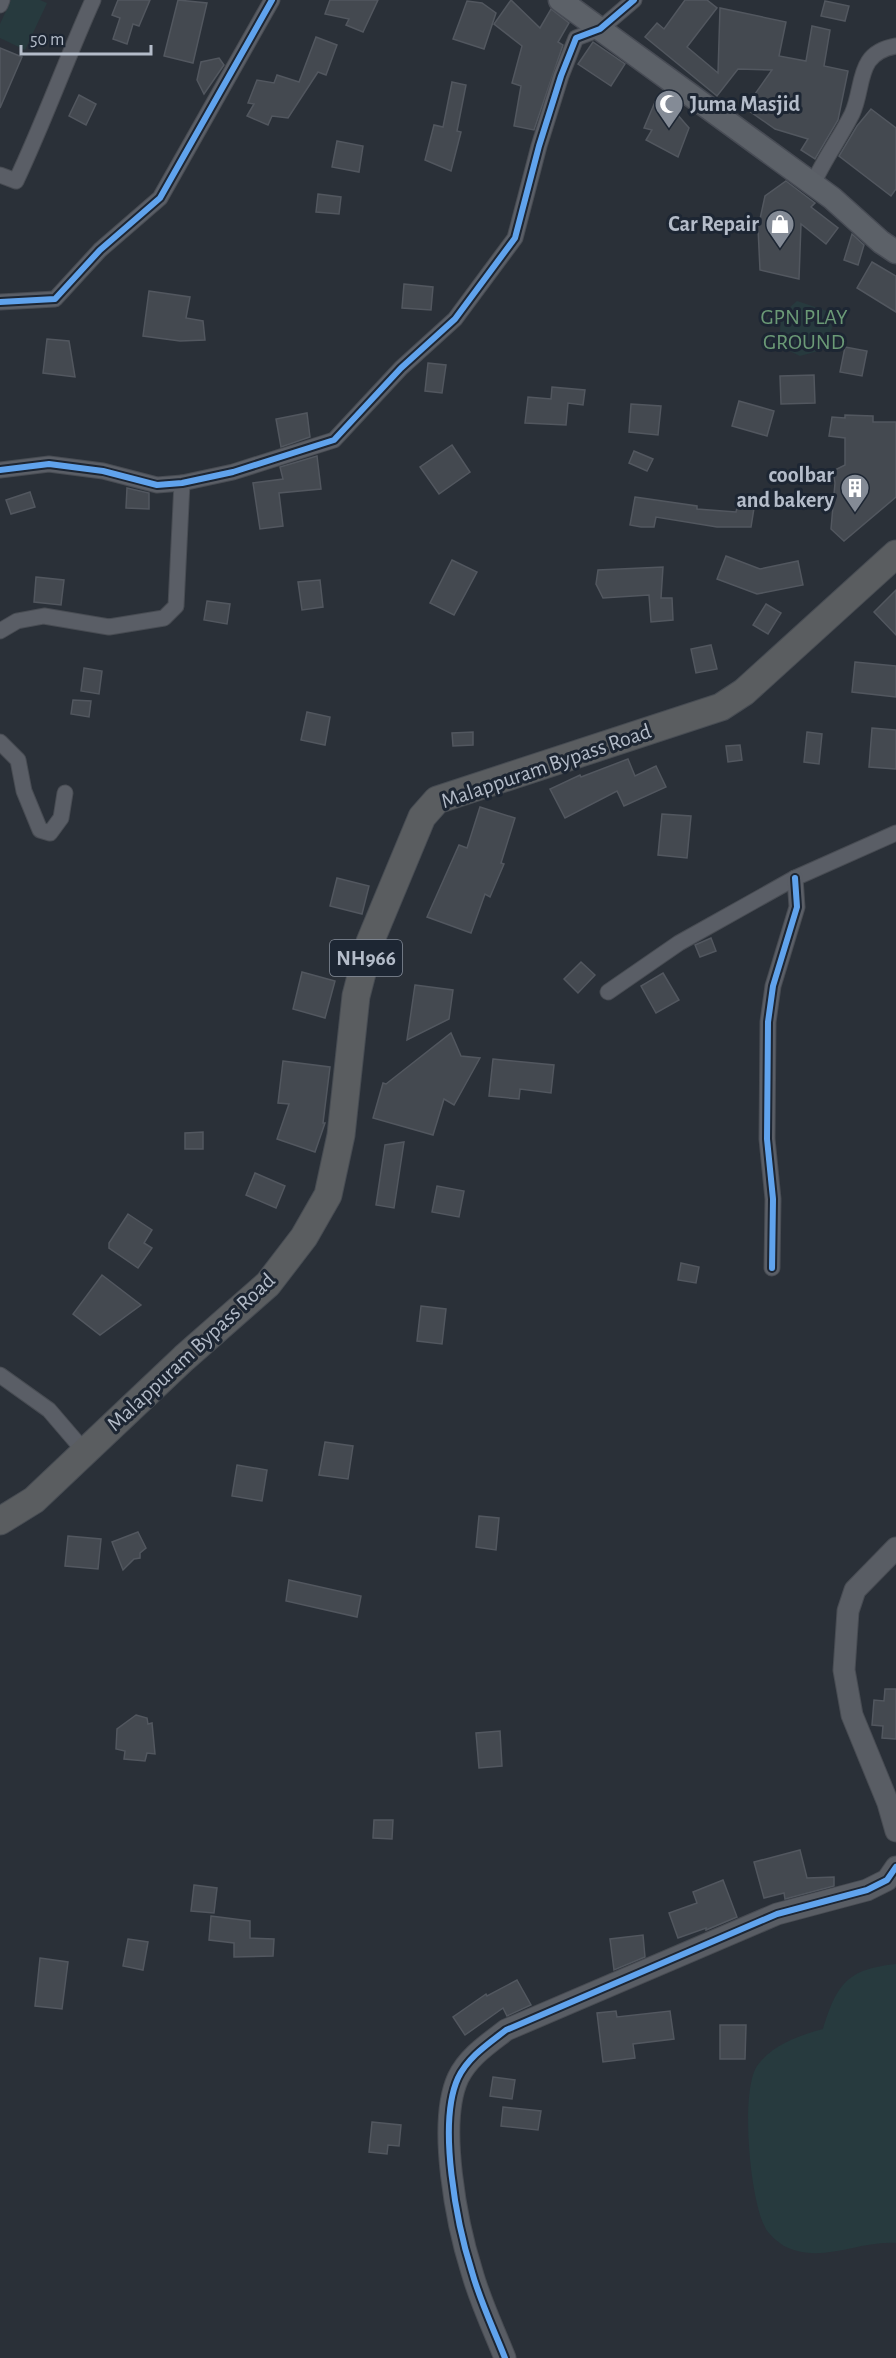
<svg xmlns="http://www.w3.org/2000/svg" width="896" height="2358" viewBox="0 0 896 2358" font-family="'Alegreya Sans',sans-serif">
<rect width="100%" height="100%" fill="#2a3038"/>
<g fill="#273a3e">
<polygon points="11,0 40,0 47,3 25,50 0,38 0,24"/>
<polygon points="797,301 830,312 832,328 822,350 800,356 779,346 781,315"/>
<path d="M896,1964V2243C859,2240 821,2265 784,2246C779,2243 767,2233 765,2227C750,2200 740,2092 757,2066C772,2045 800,2035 823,2029C837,1984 847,1969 896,1964Z"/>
</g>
<g fill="#444950" stroke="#52575f" stroke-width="1.5">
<polygon points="118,0 150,0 139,26 133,24 127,44 113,39 120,18 112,15"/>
<polygon points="178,0 207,3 193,63 164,56"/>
<polygon points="330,0 378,0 363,32 346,25 349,19 325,14"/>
<polygon points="511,0 540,28 551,9 569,23 558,42 563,45 534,130 514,126 521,86 512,83 522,46 494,24"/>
<polygon points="685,0 707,0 717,8 687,47 718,73 720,8 786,22 779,56 806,61 812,26 830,30 824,66 848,71 838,120 815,159 801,150 808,139 775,129 745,108 772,70 738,69 717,96 645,37 657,23 664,29"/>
<polygon points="467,1 482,3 496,13 484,49 453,39"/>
<polygon points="825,1 849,6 845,21 821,16"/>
<polygon points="316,37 337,45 326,75 318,72 288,118 272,116 268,125 247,116 254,104 248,103 257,80 274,83 277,75 299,82"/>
<polygon points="593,42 625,64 611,86 578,64"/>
<polygon points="0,48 22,57 0,108"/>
<polygon points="219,58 224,65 204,94 197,80 201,62"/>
<polygon points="452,82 466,85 457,131 461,132 451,171 425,160 434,125 443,127"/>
<polygon points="79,95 96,104 86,125 69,116"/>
<polygon points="655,102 677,114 689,128 678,157 646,140 652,130 644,128"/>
<polygon points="871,109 896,128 896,189 891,196 839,156 857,126"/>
<polygon points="337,141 363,146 359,172 332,167"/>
<polygon points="786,181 815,203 811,207 838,228 826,244 801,224 799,279 760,270 758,228 765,196"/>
<polygon points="318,194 341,197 339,214 316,212"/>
<polygon points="852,234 864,245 858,265 844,260"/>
<polygon points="872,262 896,276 896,312 857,288"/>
<polygon points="404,284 433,287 431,310 402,308"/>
<polygon points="149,291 190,297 186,318 203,321 205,340 180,341 143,336"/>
<polygon points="47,339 69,341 75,377 43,373"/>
<polygon points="845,347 867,351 862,376 840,372"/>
<polygon points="428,363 446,365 442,393 425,391"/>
<polygon points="814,375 815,403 781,404 780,376"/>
<polygon points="552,387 585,390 583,405 568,403 566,425 525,423 528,397 551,399"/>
<polygon points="739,401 774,411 767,436 732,426"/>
<polygon points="631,404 661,406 658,435 629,432"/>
<polygon points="307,413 310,437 281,447 276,419"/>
<polygon points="845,415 873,416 873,422 896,422 896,497 844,541 831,529 835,483 833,471 845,465 845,438 829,436 832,417 845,418"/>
<polygon points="452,445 470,472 439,494 420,467"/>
<polygon points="634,451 653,459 647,471 629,463"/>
<polygon points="317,456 321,489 279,493 283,526 260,529 253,483 283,479 280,467"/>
<polygon points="127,488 149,493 149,509 126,508"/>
<polygon points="30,492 35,507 11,514 6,500"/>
<polygon points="635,497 697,506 697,509 736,512 738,504 755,502 751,527 717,527 656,517 654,527 641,527 630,525"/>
<polygon points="726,556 760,569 798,561 803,585 757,594 717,579"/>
<polygon points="452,560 477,572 454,615 430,603"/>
<polygon points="663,567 661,598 672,598 673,620 651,622 649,595 603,598 596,584 598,570"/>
<polygon points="36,577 64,580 61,605 34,602"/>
<polygon points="320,580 323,607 302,610 298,582"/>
<polygon points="896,590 896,635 874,612"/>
<polygon points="207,601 230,604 227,624 204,620"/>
<polygon points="766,604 781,613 768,634 753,625"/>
<polygon points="711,645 717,669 696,673 691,649"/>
<polygon points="855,662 896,666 896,697 852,692"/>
<polygon points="84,668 102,671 99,694 81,691"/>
<polygon points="73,700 91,701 89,717 71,714"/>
<polygon points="307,712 330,717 325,745 301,740"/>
<polygon points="872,728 896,730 896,769 869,767"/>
<polygon points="473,732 473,745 453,746 452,733"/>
<polygon points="807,732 822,734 819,764 804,762"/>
<polygon points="740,745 742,760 728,762 726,746"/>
<polygon points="628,759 635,776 656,766 666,787 624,806 617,791 565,818 550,789 580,775 581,777"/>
<polygon points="480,807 515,818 501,863 504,864 490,897 485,894 471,933 427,917 459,845 467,848"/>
<polygon points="662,814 691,816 687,858 658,855"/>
<polygon points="337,878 369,886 362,914 330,906"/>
<polygon points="711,938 716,951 700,957 695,945"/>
<polygon points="581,962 595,975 578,993 564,979"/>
<polygon points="302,972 335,981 325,1018 293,1009"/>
<polygon points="663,973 679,1000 656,1013 641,986"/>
<polygon points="415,985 453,990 449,1019 407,1040"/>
<polygon points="451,1033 461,1056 480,1058 454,1105 444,1099 433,1135 373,1118 383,1083 386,1084"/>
<polygon points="493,1059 554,1065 551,1093 520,1089 519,1099 489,1096"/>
<polygon points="283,1061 330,1067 323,1123 325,1123 315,1152 277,1139 289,1104 278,1103"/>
<polygon points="203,1132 203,1149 185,1149 185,1133"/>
<polygon points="404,1142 394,1208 376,1205 385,1145"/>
<polygon points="255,1173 285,1186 276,1208 246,1195"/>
<polygon points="437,1186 464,1191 459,1217 432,1212"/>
<polygon points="128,1214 152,1230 144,1243 152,1248 138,1268 109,1248 109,1243"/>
<polygon points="681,1263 699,1267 696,1283 678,1280"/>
<polygon points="102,1275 141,1305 100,1335 73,1314"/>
<polygon points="421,1306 446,1309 442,1344 417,1341"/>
<polygon points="325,1442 353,1446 348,1479 319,1475"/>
<polygon points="237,1465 267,1470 262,1501 232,1496"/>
<polygon points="479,1516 499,1518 496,1550 476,1547"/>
<polygon points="138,1532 146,1548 140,1553 140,1558 134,1559 123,1570 112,1542"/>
<polygon points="68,1536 101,1539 98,1569 65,1566"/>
<polygon points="289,1580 361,1596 357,1617 286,1601"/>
<polygon points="885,1689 896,1689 896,1739 882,1738 883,1726 872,1725 874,1700 884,1701"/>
<polygon points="136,1715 147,1718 148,1724 152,1723 155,1754 147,1753 145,1761 124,1759 125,1751 116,1749 117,1729"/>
<polygon points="500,1731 502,1766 479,1768 476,1733"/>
<polygon points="374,1820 393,1820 392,1839 373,1838"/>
<polygon points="800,1850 807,1878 834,1877 834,1886 785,1899 784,1893 764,1898 754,1862"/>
<polygon points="723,1880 737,1917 706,1930 706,1928 678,1938 669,1913 697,1903 693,1892"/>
<polygon points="194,1885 217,1888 214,1913 191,1911"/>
<polygon points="211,1916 250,1921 250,1938 274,1939 273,1956 234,1957 234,1943 209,1940"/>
<polygon points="643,1935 645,1957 614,1970 610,1939"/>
<polygon points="128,1939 148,1942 143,1970 123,1966"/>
<polygon points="40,1958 68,1962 62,2009 35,2006"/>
<polygon points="517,1980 531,2005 507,2016 503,2008 465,2035 453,2017 486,1994 487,1996"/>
<polygon points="616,2011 617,2017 670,2011 674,2039 633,2044 635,2058 603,2062 597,2013"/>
<polygon points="720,2025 746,2025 745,2059 720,2059"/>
<polygon points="493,2077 515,2080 512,2099 490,2096"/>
<polygon points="503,2107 541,2111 538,2130 501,2126"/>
<polygon points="372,2122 401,2125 399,2146 388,2145 387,2154 369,2152"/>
</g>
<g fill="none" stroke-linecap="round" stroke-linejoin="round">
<g stroke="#484c53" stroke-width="17">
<g id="street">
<polyline points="0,5 2,0"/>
<path d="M0,175L16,181C44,122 66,60 93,0"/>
<path d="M813,184C824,159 840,138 852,114C865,86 855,53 896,46"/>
<polyline points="0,302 55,299 100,250 160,198 272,0"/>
<polyline points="0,470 49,464 103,471 157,485 182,483 233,472 334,440 401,368 455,319 515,238 539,146 561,76 576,38 600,29 634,0"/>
<polyline points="0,631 17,621 44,616 109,627 164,618 176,606 182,483"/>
<polyline points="0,742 18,760 24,791 40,830 50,833 61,818 65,793"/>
<polyline points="608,992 679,943 795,878 896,833"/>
<polyline points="772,1268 773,1199 767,1139 768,1022 773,986 797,907 795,878"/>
<polyline points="0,1375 49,1410 85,1452"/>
</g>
</g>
<g stroke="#484c53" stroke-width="23">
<g id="secondary">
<polyline points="896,1548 855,1590 848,1611 844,1670 852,1715 888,1803 896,1831"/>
<path d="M505,2358C494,2330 480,2301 472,2272C457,2225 437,2124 458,2078C468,2057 488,2044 506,2030L777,1914L867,1890L887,1880L896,1867"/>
</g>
</g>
<g stroke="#484c55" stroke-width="25">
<polyline id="primary" points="560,0 832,198 881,242 896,252"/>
</g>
<g stroke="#474c53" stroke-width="29">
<polyline id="highway" points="0,1521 34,1500 184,1358 268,1284 304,1237 328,1195 341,1135 356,996 370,942 422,817 437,800 721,707 744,692 896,554"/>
</g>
<use href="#street" stroke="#5a5e66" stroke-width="15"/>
<use href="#secondary" stroke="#595d64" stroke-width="21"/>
<use href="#primary" stroke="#5c6168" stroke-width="22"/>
<use href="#highway" stroke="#5a5d60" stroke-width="27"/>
<g stroke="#1d2633" stroke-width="10">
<g id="cycleway">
<polyline points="0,302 55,299 100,250 160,198 272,0"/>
<polyline points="0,470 49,464 103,471 157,485 182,483 233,472 334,440 401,368 455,319 515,238 539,146 561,76 576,38 600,29 634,0"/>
<polyline points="772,1268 773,1199 767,1139 768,1022 773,986 797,907 795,878"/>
<path d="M505,2358C494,2330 480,2301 472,2272C457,2225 437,2124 458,2078C468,2057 488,2044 506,2030L777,1914L867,1890L887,1880L896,1867"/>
</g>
</g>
<use href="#cycleway" stroke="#60a3ed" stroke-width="6"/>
</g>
<defs>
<g id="mosque-pin" transform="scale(1.5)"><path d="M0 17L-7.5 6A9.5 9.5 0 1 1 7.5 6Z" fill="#848b96" stroke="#1d2633"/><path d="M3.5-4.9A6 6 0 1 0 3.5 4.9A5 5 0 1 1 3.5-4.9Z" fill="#fff"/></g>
<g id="shop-pin" transform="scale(1.5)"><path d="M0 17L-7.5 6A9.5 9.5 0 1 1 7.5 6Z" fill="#848b96" stroke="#1d2633"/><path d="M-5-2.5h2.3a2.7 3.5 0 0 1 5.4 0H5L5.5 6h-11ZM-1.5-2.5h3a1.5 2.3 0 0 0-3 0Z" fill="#fff"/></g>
<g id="building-pin" transform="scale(1.5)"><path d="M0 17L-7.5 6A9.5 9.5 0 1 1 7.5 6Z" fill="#848b96" stroke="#1d2633"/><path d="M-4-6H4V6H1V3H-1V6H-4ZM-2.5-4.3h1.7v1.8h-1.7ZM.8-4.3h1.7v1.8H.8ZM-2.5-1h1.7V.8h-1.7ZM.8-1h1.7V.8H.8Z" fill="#fff"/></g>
</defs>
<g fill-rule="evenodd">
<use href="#mosque-pin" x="669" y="104"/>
<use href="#shop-pin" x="780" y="224"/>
<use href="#building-pin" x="855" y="488"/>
</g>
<g text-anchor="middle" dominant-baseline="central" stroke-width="6" stroke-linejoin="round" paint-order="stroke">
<rect fill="#1d2633" stroke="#878f9c" stroke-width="1.5" x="330" y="940" width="72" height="36" rx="4.5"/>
<g font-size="21" font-weight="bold" fill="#b4bcc9">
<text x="366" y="958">NH966</text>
</g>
<g font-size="22" font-weight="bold" fill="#b4bcc9" stroke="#1d2633" text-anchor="end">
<text x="690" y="104" text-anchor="start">Juma Masjid</text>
<text x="759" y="224">Car Repair</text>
<text x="834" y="475">coolbar<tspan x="834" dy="25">and bakery</tspan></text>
</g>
<g font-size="22" fill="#6b9a76" stroke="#1d2633">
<text x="804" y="317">GPN PLAY<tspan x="804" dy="25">GROUND</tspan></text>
</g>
<g font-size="22" fill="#b4bcc9" stroke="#1d2633">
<text transform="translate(546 766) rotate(-19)">Malappuram Bypass Road</text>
<text transform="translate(191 1352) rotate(-43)">Malappuram Bypass Road</text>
</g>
</g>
<path d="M21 45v9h130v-9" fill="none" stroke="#b4bcc9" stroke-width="3"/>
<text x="30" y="45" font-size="18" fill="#b4bcc9" stroke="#1d2633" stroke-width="4.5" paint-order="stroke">50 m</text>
</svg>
